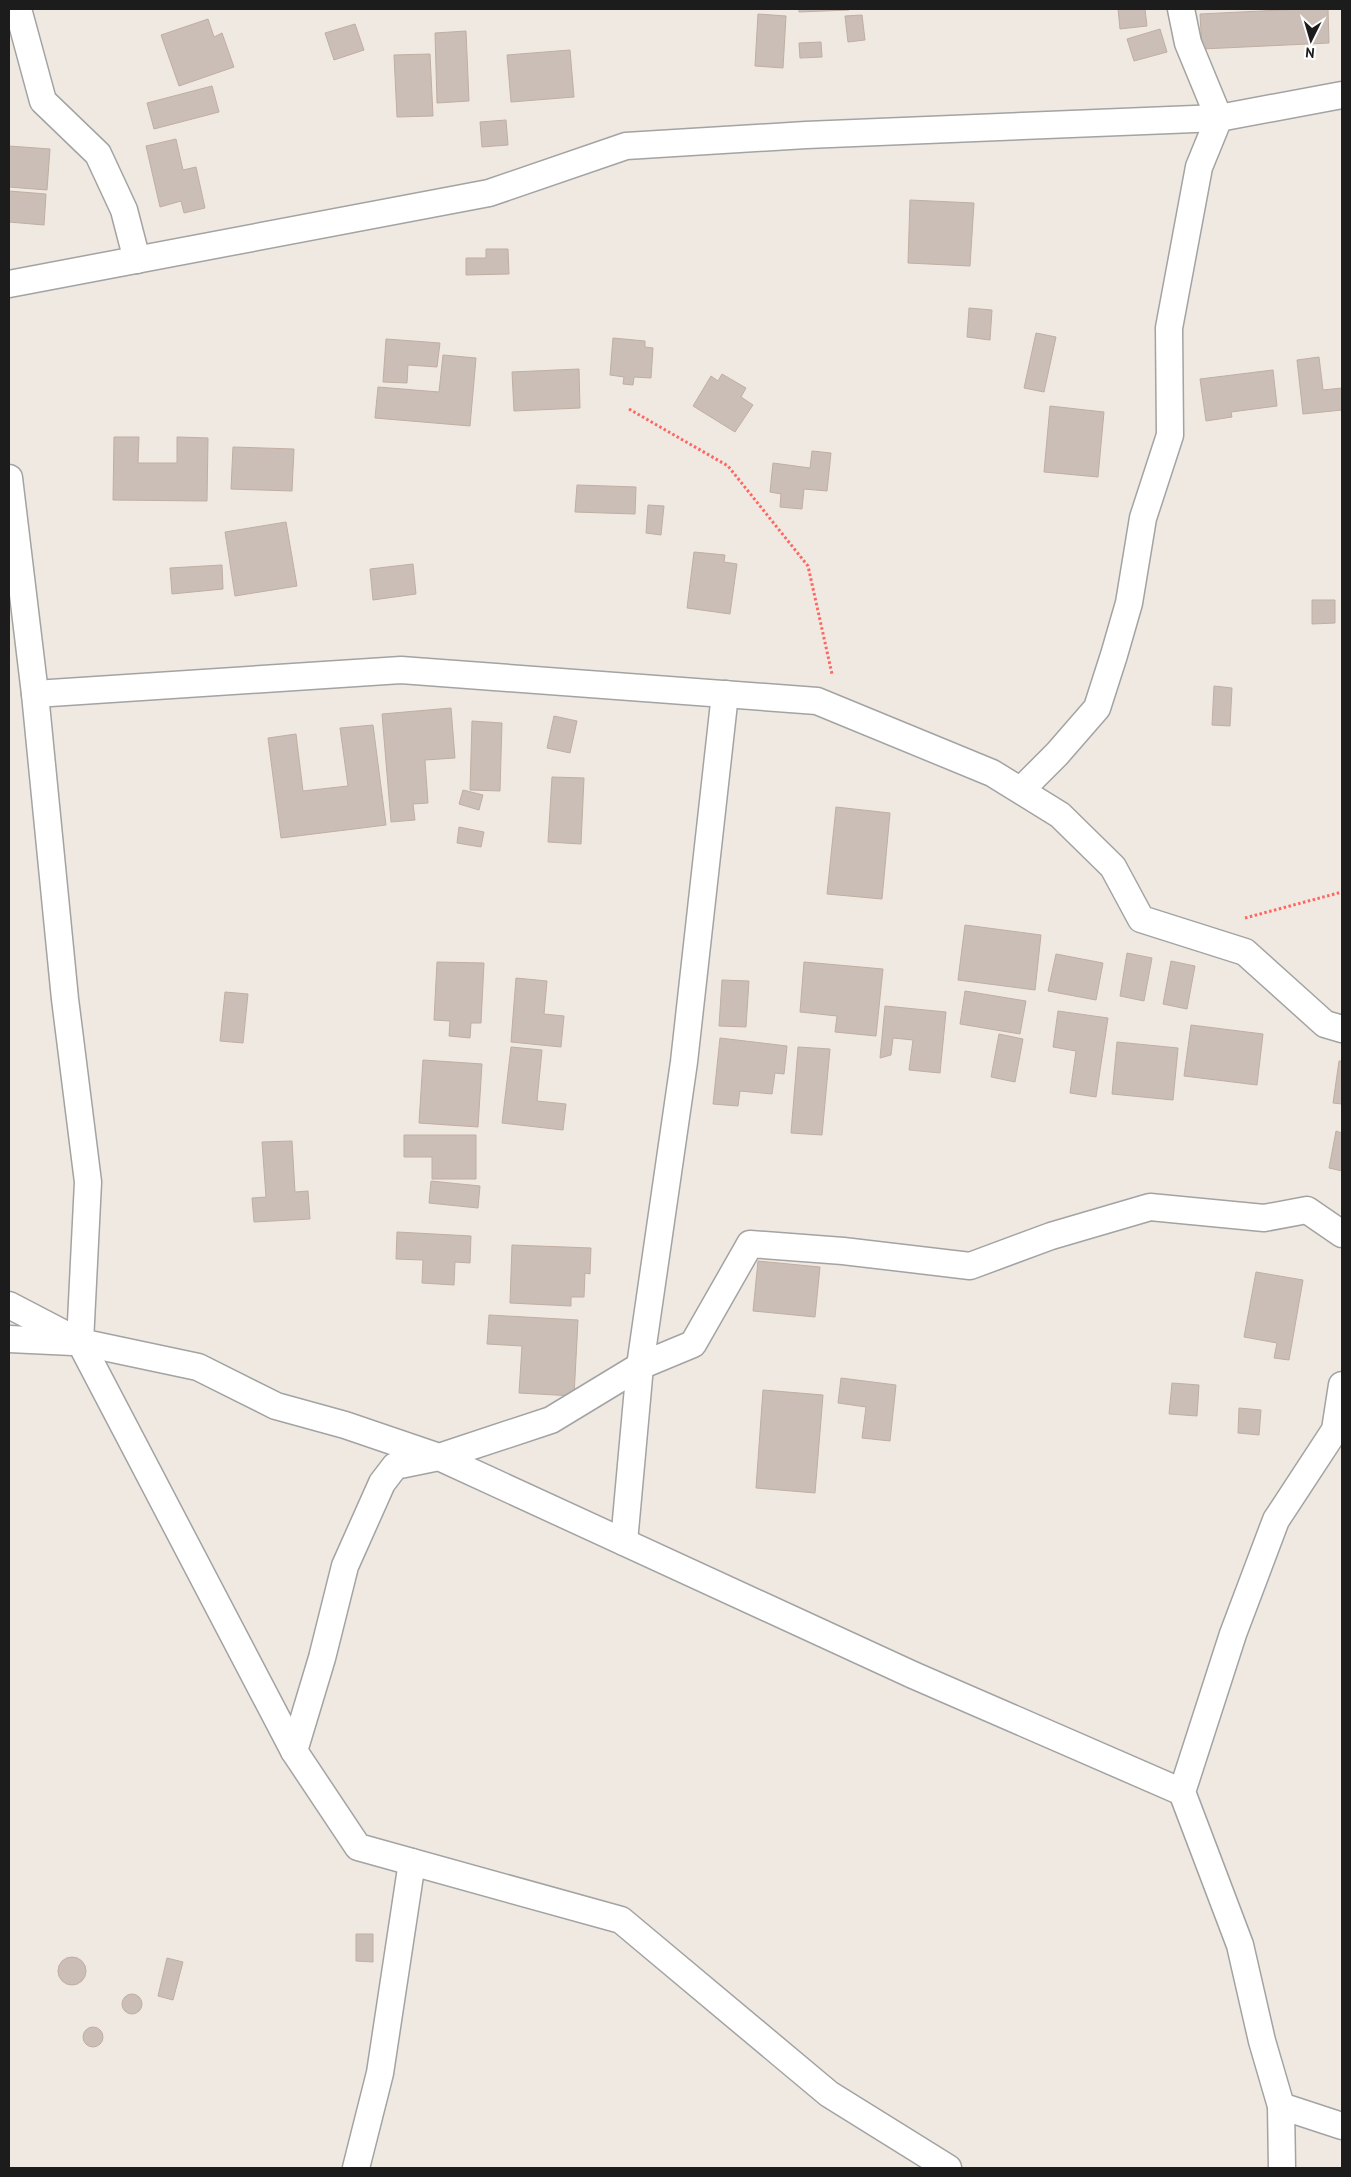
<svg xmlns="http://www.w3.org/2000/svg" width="1351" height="2177" viewBox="0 0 1351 2177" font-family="'PT Sans',sans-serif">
<rect width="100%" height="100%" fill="#efe9e1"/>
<g fill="#cbbeb7" stroke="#c1aea2">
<polygon points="799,9 849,9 849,10 799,12"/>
<polygon points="1118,9 1145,9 1147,26 1120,29"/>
<polygon points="1302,9 1328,9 1329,43 1202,49 1200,14"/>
<polygon points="758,14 786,16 783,68 755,66"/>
<polygon points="862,15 865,40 848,42 845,16"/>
<polygon points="208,19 214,37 222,33 234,67 179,86 161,35"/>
<polygon points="355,24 364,50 334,60 325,33"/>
<polygon points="1160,29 1167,52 1134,61 1127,39"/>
<polygon points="466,31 469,101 437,103 435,33"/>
<polygon points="821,42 822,57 800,58 799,43"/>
<polygon points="570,50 574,97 511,102 507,55"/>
<polygon points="430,54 433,116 397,117 394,55"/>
<polygon points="212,86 219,112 154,129 147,103"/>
<polygon points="506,120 508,145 482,147 480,122"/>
<polygon points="176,139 183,170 196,167 205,208 184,213 181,201 160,207 146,146"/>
<polygon points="9,146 50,149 47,190 9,187"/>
<polygon points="9,191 46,194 44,225 9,222"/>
<polygon points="910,200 974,203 970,266 908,263"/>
<polygon points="486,249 508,249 509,274 466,275 466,258 486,258"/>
<polygon points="969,308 992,310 990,340 967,337"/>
<polygon points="1036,333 1056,337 1044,392 1024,388"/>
<polygon points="613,338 645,341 645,347 653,348 651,378 634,377 633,385 623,384 624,377 610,375"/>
<polygon points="386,339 440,343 437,367 408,365 407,383 383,382"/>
<polygon points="443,355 476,358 470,426 375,418 378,387 439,392"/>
<polygon points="1319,357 1323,390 1342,388 1342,410 1303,414 1297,360"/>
<polygon points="579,369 580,408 514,411 512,372"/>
<polygon points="1273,370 1277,406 1231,412 1232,417 1206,421 1200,379"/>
<polygon points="722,374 746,388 741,397 753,405 735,432 693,406 711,376 718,381"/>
<polygon points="1050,406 1104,412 1098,477 1044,472"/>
<polygon points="114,437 139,437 138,463 177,463 177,437 208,438 207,501 113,500"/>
<polygon points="233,447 294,449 292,491 231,489"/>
<polygon points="812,451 831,453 827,491 804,489 802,509 780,507 781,494 770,492 773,463 810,468"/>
<polygon points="577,485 636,487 635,514 575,512"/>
<polygon points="648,505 664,506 661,535 646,533"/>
<polygon points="286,522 297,586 235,596 225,532"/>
<polygon points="694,552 725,555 724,562 737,564 730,614 687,608"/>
<polygon points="413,564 416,594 373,600 370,569"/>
<polygon points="222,565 223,589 172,594 170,568"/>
<polygon points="1312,600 1335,600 1335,623 1312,624"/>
<polygon points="1214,686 1232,688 1230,726 1212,725"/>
<polygon points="451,708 455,758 425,760 428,803 413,804 415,820 391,822 382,714"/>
<polygon points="554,716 577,721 570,753 547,748"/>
<polygon points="472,721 502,723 500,791 470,790"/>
<polygon points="373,725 386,825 281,838 268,738 296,734 303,791 348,786 340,728"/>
<polygon points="552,777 584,778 581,844 548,842"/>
<polygon points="463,790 483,795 479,810 459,804"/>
<polygon points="836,807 890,813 882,899 827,894"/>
<polygon points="459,827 484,832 481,847 457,843"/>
<polygon points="965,925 1041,935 1035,990 958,980"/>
<polygon points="1127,953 1152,958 1144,1001 1120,996"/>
<polygon points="1056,954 1103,963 1096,1000 1048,991"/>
<polygon points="1171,961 1195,966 1187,1009 1163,1004"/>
<polygon points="437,962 484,963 481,1023 471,1023 470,1038 449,1036 450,1021 434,1020"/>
<polygon points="804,962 883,969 876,1036 835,1032 837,1016 800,1012"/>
<polygon points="516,978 547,981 544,1014 564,1016 561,1047 511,1042"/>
<polygon points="722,980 749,981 746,1027 719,1026"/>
<polygon points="965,991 1026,1001 1020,1034 960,1024"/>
<polygon points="225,992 248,994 243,1043 220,1041"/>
<polygon points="885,1006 946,1012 940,1073 909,1070 913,1040 893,1038 891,1055 880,1058"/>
<polygon points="1058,1011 1108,1018 1096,1097 1070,1093 1076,1051 1053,1047"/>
<polygon points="1191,1025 1263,1034 1257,1085 1184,1076"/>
<polygon points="999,1034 1023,1039 1015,1082 991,1077"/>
<polygon points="720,1038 787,1046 784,1074 775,1073 772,1094 740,1091 738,1106 713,1104"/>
<polygon points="1117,1042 1178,1048 1173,1100 1112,1094"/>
<polygon points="511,1047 542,1050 537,1101 566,1104 563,1130 502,1123"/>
<polygon points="798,1047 830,1049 822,1135 791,1133"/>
<polygon points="423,1060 482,1064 478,1127 419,1123"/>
<polygon points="1339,1061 1342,1061 1342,1104 1333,1103"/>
<polygon points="1336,1131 1342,1133 1342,1171 1329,1168"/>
<polygon points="404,1135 476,1135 476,1179 432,1179 432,1157 404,1157"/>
<polygon points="292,1141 295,1192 308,1191 310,1219 254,1222 252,1198 266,1197 262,1142"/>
<polygon points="431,1181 480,1186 478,1208 429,1203"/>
<polygon points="397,1232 471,1236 470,1263 455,1262 454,1285 422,1283 423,1260 396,1259"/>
<polygon points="512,1245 591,1248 590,1274 585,1273 584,1297 571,1297 571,1306 510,1303"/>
<polygon points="758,1261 820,1267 815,1317 753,1311"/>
<polygon points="1256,1272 1303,1280 1289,1360 1274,1358 1277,1343 1244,1337"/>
<polygon points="489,1315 578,1320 574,1396 519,1393 522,1346 487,1344"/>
<polygon points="841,1378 896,1385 890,1441 862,1438 866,1407 838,1403"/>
<polygon points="1172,1383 1199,1385 1197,1416 1169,1414"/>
<polygon points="763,1390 823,1395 815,1493 756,1488"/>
<polygon points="1239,1408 1261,1410 1259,1435 1238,1433"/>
<polygon points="356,1934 373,1934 373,1962 356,1961"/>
<circle cx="72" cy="1971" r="14"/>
<polygon points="167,1958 183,1962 173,2000 158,1996"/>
<circle cx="132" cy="2004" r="10"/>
<circle cx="93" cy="2037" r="10"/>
</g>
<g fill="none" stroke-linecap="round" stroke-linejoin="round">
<g stroke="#a3a3a3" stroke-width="29">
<g id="street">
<polyline points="18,9 43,101 98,154 124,210 137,260"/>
<polyline points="9,284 489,193 626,146 806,135 1219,118 1342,95"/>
<polyline points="9,478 35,694 65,999 88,1182 80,1342 294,1751 358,1847 621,1920 829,2094 948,2168"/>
<polyline points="35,694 401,670 817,701 992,773 1060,815 1113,867 1141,919 1245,952 1325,1024 1342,1029"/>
<polyline points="1021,790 1057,754 1097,708 1114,655 1129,603 1143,518 1170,435 1169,328 1199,167 1219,118 1188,43 1181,9"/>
<polyline points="9,1305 80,1342 198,1367 276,1406 345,1425 439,1457 551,1420 640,1366 693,1344 750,1244 843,1251 970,1266 1051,1236 1150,1207 1264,1218 1307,1210 1342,1234"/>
<polyline points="9,1339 73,1342"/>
<polyline points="624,1542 640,1366 684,1062 725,694"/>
<polyline points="294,1751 322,1658 345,1566 382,1483 395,1466 439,1457 913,1675 1182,1792"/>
<polyline points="1281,2106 1342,2126"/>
<polyline points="356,2168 380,2073 412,1862"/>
<polyline points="1282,2168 1281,2106 1262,2041 1240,1945 1182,1792 1233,1634 1276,1520 1335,1430 1342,1385"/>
</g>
</g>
<g stroke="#ff6661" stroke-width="3" stroke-dasharray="2.5 2.5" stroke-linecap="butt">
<polyline points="629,409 728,466 808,566 832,674"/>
<polyline points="1245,918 1342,892"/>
</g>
<use href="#street" stroke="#fff" stroke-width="26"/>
</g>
<rect width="1351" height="2177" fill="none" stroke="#1c1c1c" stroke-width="20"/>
<g transform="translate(1311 40) rotate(185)" stroke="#ffffff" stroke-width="4" paint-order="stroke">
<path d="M0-4L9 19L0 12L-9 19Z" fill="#1c1c1c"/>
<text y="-8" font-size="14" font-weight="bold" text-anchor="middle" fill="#1c1c1c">N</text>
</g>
</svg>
